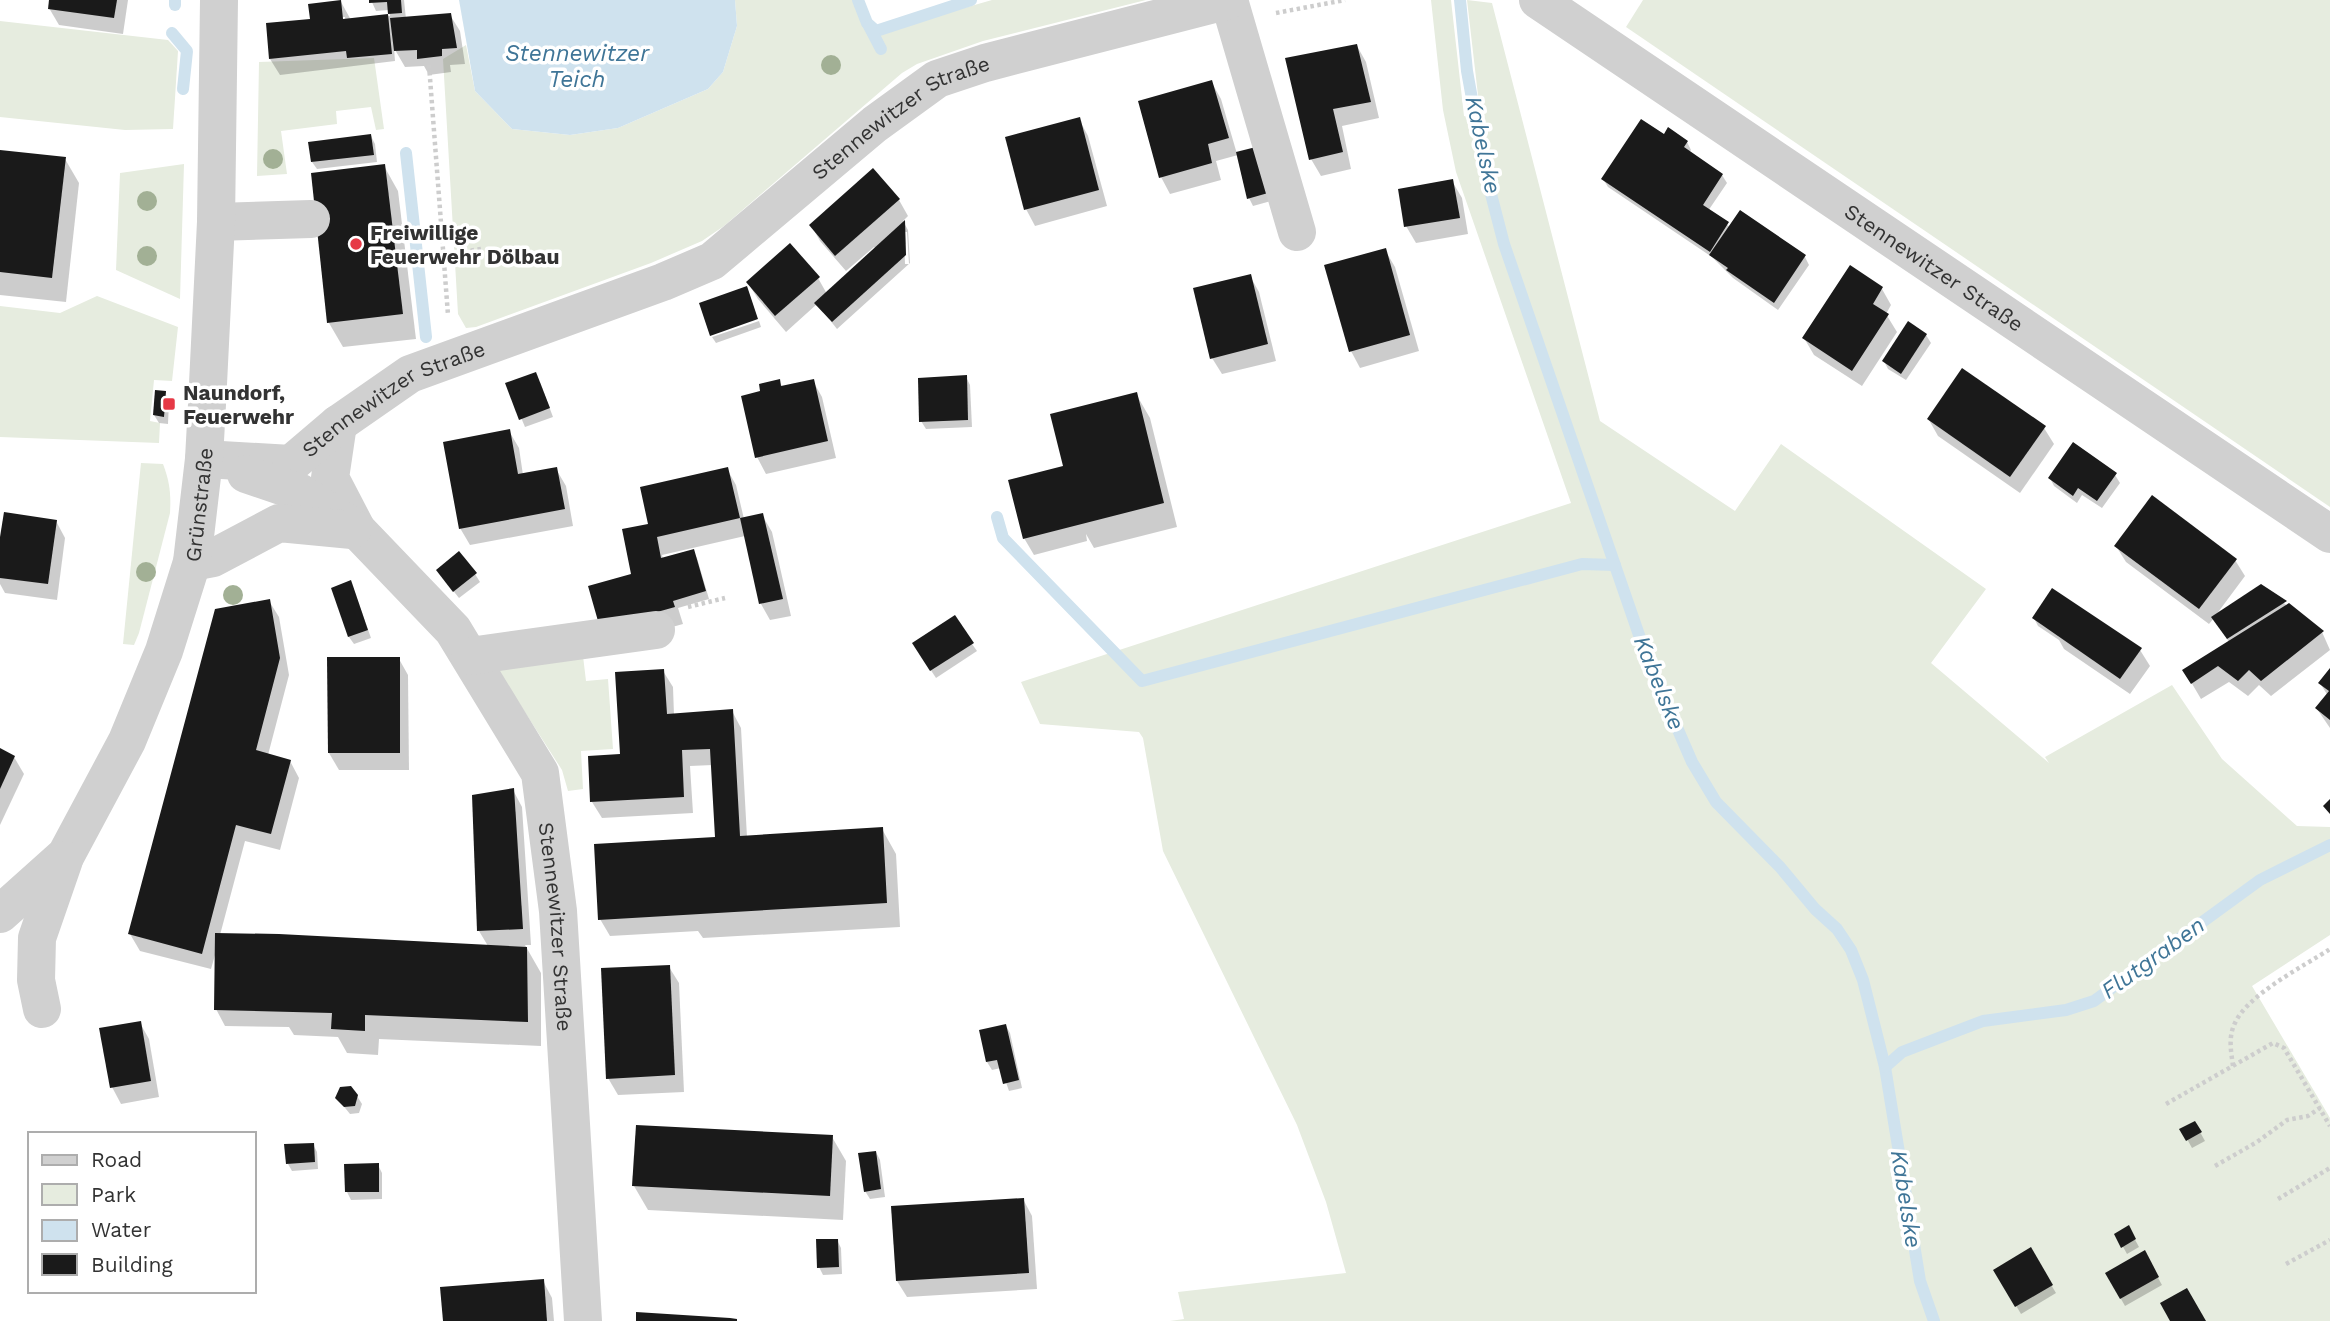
<svg xmlns="http://www.w3.org/2000/svg" width="2330" height="1321" viewBox="0 0 2330 1321" font-family="'Work Sans',sans-serif">
<rect width="100%" height="100%" fill="#fff"/>
<g fill="#e6ecdf">
<polygon points="735,0 854,0 870,35 992,0 1146,0 983,41 917,64 902,73 724,226 702,241 651,263 476,327 466,328 458,314 443,59 466,45 475,91 512,129 570,135 618,128 708,89 723,72 737,26"/>
<polygon points="1431,0 1451,0 1464,116 1481,121 1467,0 1492,3 1600,421 1735,511 1781,444 1986,589 1931,663 2049,763 2045,757 2172,685 2222,759 2297,826 2330,827 2330,935 2252,986 2330,1118 2330,1321 1170,1321 1184,1319 1178,1292 1346,1273 1326,1202 1297,1125 1163,851 1143,738 1139,732 1040,724 1021,682 1571,503 1456,172 1443,110"/>
<polygon points="1643,0 2330,0 2330,507 1626,27"/>
<polygon points="0,21 168,40 178,51 173,129 125,130 0,117"/>
<polygon points="374,58 384,129 376,130 371,107 336,111 337,124 281,131 287,174 257,176 259,62"/>
<polygon points="184,164 180,299 116,270 120,173"/>
<polygon points="97,296 178,327 172,381 154,380 150,421 160,423 159,443 0,437 0,306 60,313"/>
<path d="M141,463L163,464C170,482 171,495 170,513L139,633L134,645L123,644Z"/>
<polygon points="583,656 586,681 608,679 613,749 581,751 583,789 568,791 562,770 496,667"/>
</g>
<polygon fill="#cfe2ee" points="459,0 735,0 737,26 723,72 708,89 618,128 570,135 512,129 475,91"/>
<g fill="#0003" fill-rule="evenodd">
<polygon points="51,0 128,0 123,34 59,25 49,8"/>
<path d="M371,0H404L406,19L450,15L460,31L465,64L450,65L451,72L429,75L424,66L405,67L394,48L395,61L280,75L270,59L312,20L341,2L351,20L390,16L389,10L376,11ZM341,17H345L348,50Z"/>
<polygon points="1357,46 1366,62 1379,118 1342,126 1351,169 1321,176 1311,159"/>
<polygon points="1212,83 1221,99 1237,154 1255,149 1271,201 1253,206 1249,198 1238,155 1216,161 1221,180 1170,194 1161,177"/>
<polygon points="1079,119 1088,136 1107,206 1035,226 1026,209"/>
<polygon points="371,136 375,144 377,162 317,169 312,162"/>
<polygon points="1664,136 1687,142 1691,150 1689,153 1722,175 1727,183 1708,211 1730,227 1805,257 1809,265 1778,310 1733,278 1712,257 1608,187 1603,179"/>
<polygon points="0,151 65,159 79,183 66,302 0,295"/>
<polygon points="384,166 398,191 416,339 343,347 329,323 313,175"/>
<polygon points="1452,181 1462,198 1468,234 1416,243 1406,226"/>
<path d="M899,200L908,216L903,221L908,230L910,263L837,329L817,304L786,332L758,299L748,283L818,278L827,294L876,249L874,247L846,271L820,241L811,225ZM904,232H907L909,264H905Z"/>
<polygon points="1385,250 1395,267 1419,351 1360,368 1351,351"/>
<polygon points="1250,276 1259,292 1276,361 1222,374 1212,358"/>
<polygon points="1882,289 1891,305 1886,314 1897,332 1862,386 1814,355 1804,338"/>
<polygon points="759,321 761,327 716,343 712,337"/>
<polygon points="1926,335 1931,343 1906,380 1888,369 1884,361"/>
<polygon points="966,377 970,385 972,427 926,429 921,421"/>
<polygon points="779,381 783,388 813,381 822,397 836,458 766,474 757,457 762,392"/>
<polygon points="540,382 553,417 525,427 507,384"/>
<polygon points="165,393 169,401 168,424 159,423 154,415"/>
<polygon points="1136,394 1150,418 1177,527 1094,548 1086,534 1087,541 1034,555 1024,538 1062,468"/>
<polygon points="1929,420 2044,428 2054,444 2020,493 1938,436"/>
<polygon points="509,431 519,448 523,475 556,469 566,486 573,526 470,545 460,528"/>
<polygon points="727,469 736,485 744,519 762,515 772,532 791,616 770,620 761,604 745,536 662,555 663,559 693,551 697,558 709,599 678,608 683,624 611,644 650,525"/>
<polygon points="2115,475 2120,483 2102,508 2082,495 2077,503 2054,486 2050,478"/>
<polygon points="56,521 65,538 57,600 5,593 0,584 0,548"/>
<polygon points="2116,546 2235,560 2245,576 2216,615 2261,586 2322,632 2330,650 2271,696 2259,685 2248,696 2229,682 2201,699 2184,670 2229,642 2214,618 2209,624 2126,562"/>
<polygon points="475,574 480,582 459,598 443,578"/>
<polygon points="354,590 371,638 354,644 349,637"/>
<polygon points="269,601 279,617 289,675 268,755 290,761 299,778 280,850 245,841 220,935 488,946 479,931 474,796 513,790 522,807 531,945 525,945 541,973 541,1046 379,1039 378,1055 347,1053 338,1037 294,1035 289,1027 225,1026 216,1009 215,955 211,969 140,951 130,934"/>
<polygon points="2034,618 2140,650 2150,666 2130,694 2064,649 2059,640 2038,626"/>
<polygon points="972,644 977,651 936,678 919,652"/>
<polygon points="329,659 399,659 408,675 409,770 339,770 329,753"/>
<polygon points="663,671 673,687 674,715 732,711 741,728 747,837 882,829 896,854 900,927 703,938 698,931 610,936 600,919 717,839 713,765 690,766 693,813 602,818 592,802 622,756"/>
<polygon points="2330,671 2330,728 2317,709 2328,696 2320,683"/>
<polygon points="0,750 14,757 24,774 0,825"/>
<polygon points="669,967 679,983 684,1092 618,1095 608,1078"/>
<polygon points="140,1023 149,1039 159,1097 121,1104 112,1087"/>
<polygon points="1006,1026 1010,1033 1022,1088 1009,1091 1001,1068 992,1070 987,1062"/>
<polygon points="357,1096 362,1104 359,1113 350,1114 337,1098"/>
<polygon points="2195,1123 2205,1141 2192,1148 2182,1130"/>
<polygon points="832,1137 846,1161 843,1220 648,1210 634,1186"/>
<polygon points="313,1144 317,1152 318,1169 292,1171 288,1164"/>
<polygon points="876,1152 880,1160 885,1197 870,1199 865,1191"/>
<polygon points="378,1165 382,1173 382,1199 351,1200 347,1192"/>
<polygon points="1023,1199 1032,1216 1037,1289 907,1297 897,1281"/>
<polygon points="2128,1227 2139,1247 2127,1254 2116,1234"/>
<polygon points="837,1240 841,1248 842,1274 823,1275 819,1267"/>
<polygon points="2030,1250 2056,1293 2021,1314 1995,1270"/>
<polygon points="2144,1253 2162,1285 2125,1306 2107,1274"/>
<polygon points="543,1281 552,1298 554,1321 445,1321"/>
</g>
<g fill="none" stroke-linecap="round" stroke-linejoin="round">
<g stroke="#cfe2ee" stroke-width="12">
<polyline points="858,0 867,23 876,31 971,0"/>
<polyline points="1460,0 1467,71 1485,171 1504,244 1648,661 1692,762 1716,802 1780,867 1815,909 1837,929 1851,950 1863,980 1885,1067 1920,1281 1934,1321"/>
<polyline points="175,5 175,0"/>
<polyline points="869,26 881,49"/>
<polyline points="172,33 187,51 183,89"/>
<polyline points="406,153 426,337"/>
<polyline points="997,517 1003,538 1142,681 1582,564 1615,565"/>
<polyline points="1885,1067 1902,1052 1983,1021 2066,1010 2094,1001 2260,880 2330,845"/>
</g>
</g>
<g fill="#1a1a1a">
<polygon points="49,0 117,0 114,18 48,9"/>
<polygon points="341,0 343,19 388,14 392,54 347,58 346,51 269,59 266,23 310,19 308,4"/>
<polygon points="369,0 401,0 402,13 388,14 387,2 369,3"/>
<polygon points="451,13 457,48 442,49 442,56 417,59 417,50 394,51 390,18"/>
<polygon points="1357,44 1371,102 1333,109 1343,152 1309,160 1285,58"/>
<polygon points="1212,80 1229,138 1208,144 1212,163 1159,178 1138,101"/>
<polygon points="1080,117 1099,190 1024,210 1005,137"/>
<polygon points="1641,119 1664,134 1668,127 1688,141 1684,147 1723,174 1703,205 1729,222 1710,252 1601,179"/>
<polygon points="371,134 374,155 311,162 308,142"/>
<polygon points="1256,147 1268,193 1247,199 1236,152"/>
<polygon points="0,150 66,157 52,278 0,272"/>
<polygon points="385,164 403,314 327,323 311,173"/>
<polygon points="873,168 900,199 835,256 809,225"/>
<polygon points="1453,179 1460,218 1404,227 1398,189"/>
<polygon points="1740,210 1806,255 1774,303 1726,270 1728,268 1709,255"/>
<polygon points="905,220 906,255 832,322 814,303"/>
<polygon points="790,243 820,277 775,316 746,282"/>
<polygon points="1386,248 1410,335 1349,352 1324,265"/>
<polygon points="1850,265 1883,287 1873,304 1889,314 1852,371 1802,338"/>
<polygon points="1251,274 1268,344 1210,359 1193,288"/>
<polygon points="747,286 758,319 710,336 699,303"/>
<polygon points="1908,321 1927,334 1901,374 1882,361"/>
<polygon points="1962,368 2046,426 2010,477 1927,419"/>
<polygon points="536,372 550,408 519,420 505,383"/>
<polygon points="967,375 968,420 919,422 918,378"/>
<polygon points="780,379 781,386 814,379 828,441 755,458 741,396 760,391 759,384"/>
<polygon points="155,390 166,391 164,417 153,415"/>
<polygon points="1137,392 1164,503 1023,539 1008,480 1063,466 1050,414"/>
<polygon points="510,429 518,474 557,467 565,509 459,529 443,442"/>
<polygon points="2073,442 2117,473 2097,501 2078,488 2073,496 2048,478"/>
<polygon points="728,467 740,518 657,537 661,558 694,549 706,591 673,601 675,607 600,628 588,586 631,574 622,529 648,524 640,487"/>
<polygon points="2152,495 2237,559 2199,609 2114,546"/>
<polygon points="4,512 57,520 48,584 0,578 0,537"/>
<polygon points="763,513 783,599 759,604 740,518"/>
<polygon points="459,551 477,573 453,592 436,570"/>
<polygon points="351,580 368,630 348,637 331,588"/>
<polygon points="2261,584 2287,601 2227,639 2211,617"/>
<polygon points="2052,588 2142,648 2120,679 2032,618"/>
<polygon points="270,599 280,658 256,750 291,760 271,834 236,825 202,954 128,934 215,609"/>
<polygon points="2289,603 2324,631 2261,681 2249,670 2238,681 2218,666 2191,684 2182,670"/>
<polygon points="955,615 974,643 930,671 912,643"/>
<polygon points="327,657 400,657 400,753 328,753"/>
<polygon points="2330,668 2330,720 2315,708 2329,691 2318,683"/>
<polygon points="664,669 667,714 733,709 740,836 883,827 887,903 598,920 594,844 715,837 710,749 682,750 684,797 590,802 588,756 620,754 615,672"/>
<polygon points="0,748 15,756 0,789"/>
<polygon points="514,788 523,929 477,931 472,795"/>
<polygon points="2330,799 2330,814 2323,806"/>
<polygon points="215,933 279,934 527,947 528,1022 365,1015 365,1031 331,1029 332,1013 214,1010"/>
<polygon points="670,965 675,1075 606,1079 601,968"/>
<polygon points="141,1021 151,1081 110,1088 99,1028"/>
<polygon points="1006,1024 1019,1080 1003,1084 997,1060 986,1062 979,1030"/>
<polygon points="351,1086 358,1095 355,1106 344,1107 335,1098 340,1087"/>
<polygon points="2195,1121 2202,1132 2186,1141 2179,1129"/>
<polygon points="636,1125 833,1135 830,1196 632,1186"/>
<polygon points="314,1143 315,1162 286,1164 284,1144"/>
<polygon points="876,1151 881,1189 864,1192 858,1153"/>
<polygon points="379,1163 379,1192 345,1192 344,1164"/>
<polygon points="1024,1198 1029,1273 896,1281 891,1206"/>
<polygon points="2129,1225 2136,1239 2121,1248 2114,1234"/>
<polygon points="816,1239 838,1239 839,1267 817,1268"/>
<polygon points="2031,1247 2053,1285 2015,1307 1993,1270"/>
<polygon points="2145,1250 2159,1277 2120,1299 2105,1273"/>
<polygon points="544,1279 547,1321 443,1321 440,1287"/>
<polygon points="2187,1288 2206,1321 2170,1321 2160,1303"/>
<polygon points="636,1312 730,1318 737,1319 737,1321 636,1321"/>
</g>
<g fill="none" stroke-linecap="round" stroke-linejoin="round">
<g stroke="#cdcdcd" stroke-width="4.5" stroke-dasharray="3.5 3.5" stroke-linecap="butt">
<polyline points="1276,13 1345,0"/>
<polyline points="429,65 448,315"/>
<polyline points="443,255 481,249"/>
<polyline points="688,607 725,598"/>
<path d="M2233,1066C2231,1051 2228,1037 2235,1023C2247,995 2304,966 2330,949"/>
<polyline points="2166,1104 2273,1043 2284,1048 2330,1126"/>
<polyline points="2215,1166 2257,1142 2287,1120 2308,1116 2320,1108"/>
<polyline points="2278,1199 2330,1168"/>
<polyline points="2286,1264 2330,1240"/>
</g>
<g stroke="#d0d0d0" stroke-width="38">
<polyline points="1229,0 1297,232"/>
<path id="s1" d="M1538,0L2330,534"/>
<polyline points="216,222 311,219"/>
<polyline points="338,424 330,478 356,528"/>
<path id="s2" d="M204,459L291,464L338,424L410,374L663,282L712,261L875,124L937,79L985,63L1229,0"/>
<path id="s3" d="M246,474L299,492L357,530L453,630L540,773L558,911L583,1321"/>
<polyline points="192,562 213,558 279,523 352,530"/>
<polyline points="470,656 656,630"/>
<path id="s4" d="M0,914L66,855L127,741L164,651L192,562L204,459L207,404L216,222L219,0"/>
<polyline points="42,1009 36,980 37,938 64,860"/>
</g>
</g>
<g fill="#a2b095">
<circle cx="831" cy="65" r="10"/>
<circle cx="273" cy="159" r="10"/>
<circle cx="147" cy="201" r="10"/>
<circle cx="147" cy="256" r="10"/>
<circle cx="146" cy="572" r="10"/>
<circle cx="233" cy="595" r="10"/>
</g>
<g fill="#e63946" stroke="#fff" stroke-width="2.5">
<circle cx="356" cy="244" r="7"/>
<rect x="162" y="397" width="14" height="14" rx="3.5"/>
</g>
<g text-anchor="middle" dominant-baseline="central" stroke-width="7" stroke-linejoin="round" paint-order="stroke">
<g font-size="21" fill="#333" stroke="#fff">
<text stroke="none"><textPath href="#s2" startOffset="798">Stennewitzer Straße</textPath></text>
<text stroke="none"><textPath href="#s1" startOffset="478">Stennewitzer Straße</textPath></text>
<text stroke="none"><textPath href="#s2" startOffset="210">Stennewitzer Straße</textPath></text>
<text stroke="none"><textPath href="#s4" startOffset="466">Grünstraße</textPath></text>
<text stroke="none"><textPath href="#s3" startOffset="586">Stennewitzer Straße</textPath></text>
</g>
<g font-size="21" font-weight="bold" fill="#333" stroke="#fff" text-anchor="start">
<text x="370" y="232">Freiwillige<tspan x="370" dy="24">Feuerwehr Dölbau</tspan></text>
<text x="183" y="392">Naundorf,<tspan x="183" dy="24">Feuerwehr</tspan></text>
</g>
<g font-size="23" font-style="italic" fill="#3f7597" stroke="#fff">
<text x="577" y="53">Stennewitzer<tspan x="577" dy="26">Teich</tspan></text>
<text transform="translate(1483 145) rotate(78)">Kabelske</text>
<text transform="translate(1659 683) rotate(68)">Kabelske</text>
<text transform="translate(2153 958) rotate(-36)">Flutgraben</text>
<text transform="translate(1906 1199) rotate(81)">Kabelske</text>
</g>
</g>
<rect x="28" y="1132" width="228" height="161" fill="#ffffff" stroke="#adadad" stroke-width="2"/>
<rect x="42" y="1155" width="35" height="10" fill="#d0d0d0" stroke="#adadad" stroke-width="2"/>
<text x="91" y="1167" font-size="21" fill="#333333">Road</text>
<rect x="42" y="1184" width="35" height="21" fill="#e6ecdf" stroke="#adadad" stroke-width="2"/>
<text x="91" y="1202" font-size="21" fill="#333333">Park</text>
<rect x="42" y="1220" width="35" height="21" fill="#cfe2ee" stroke="#adadad" stroke-width="2"/>
<text x="91" y="1237" font-size="21" fill="#333333">Water</text>
<rect x="42" y="1254" width="35" height="21" fill="#1a1a1a" stroke="#adadad" stroke-width="2"/>
<text x="91" y="1272" font-size="21" fill="#333333">Building</text>
</svg>
